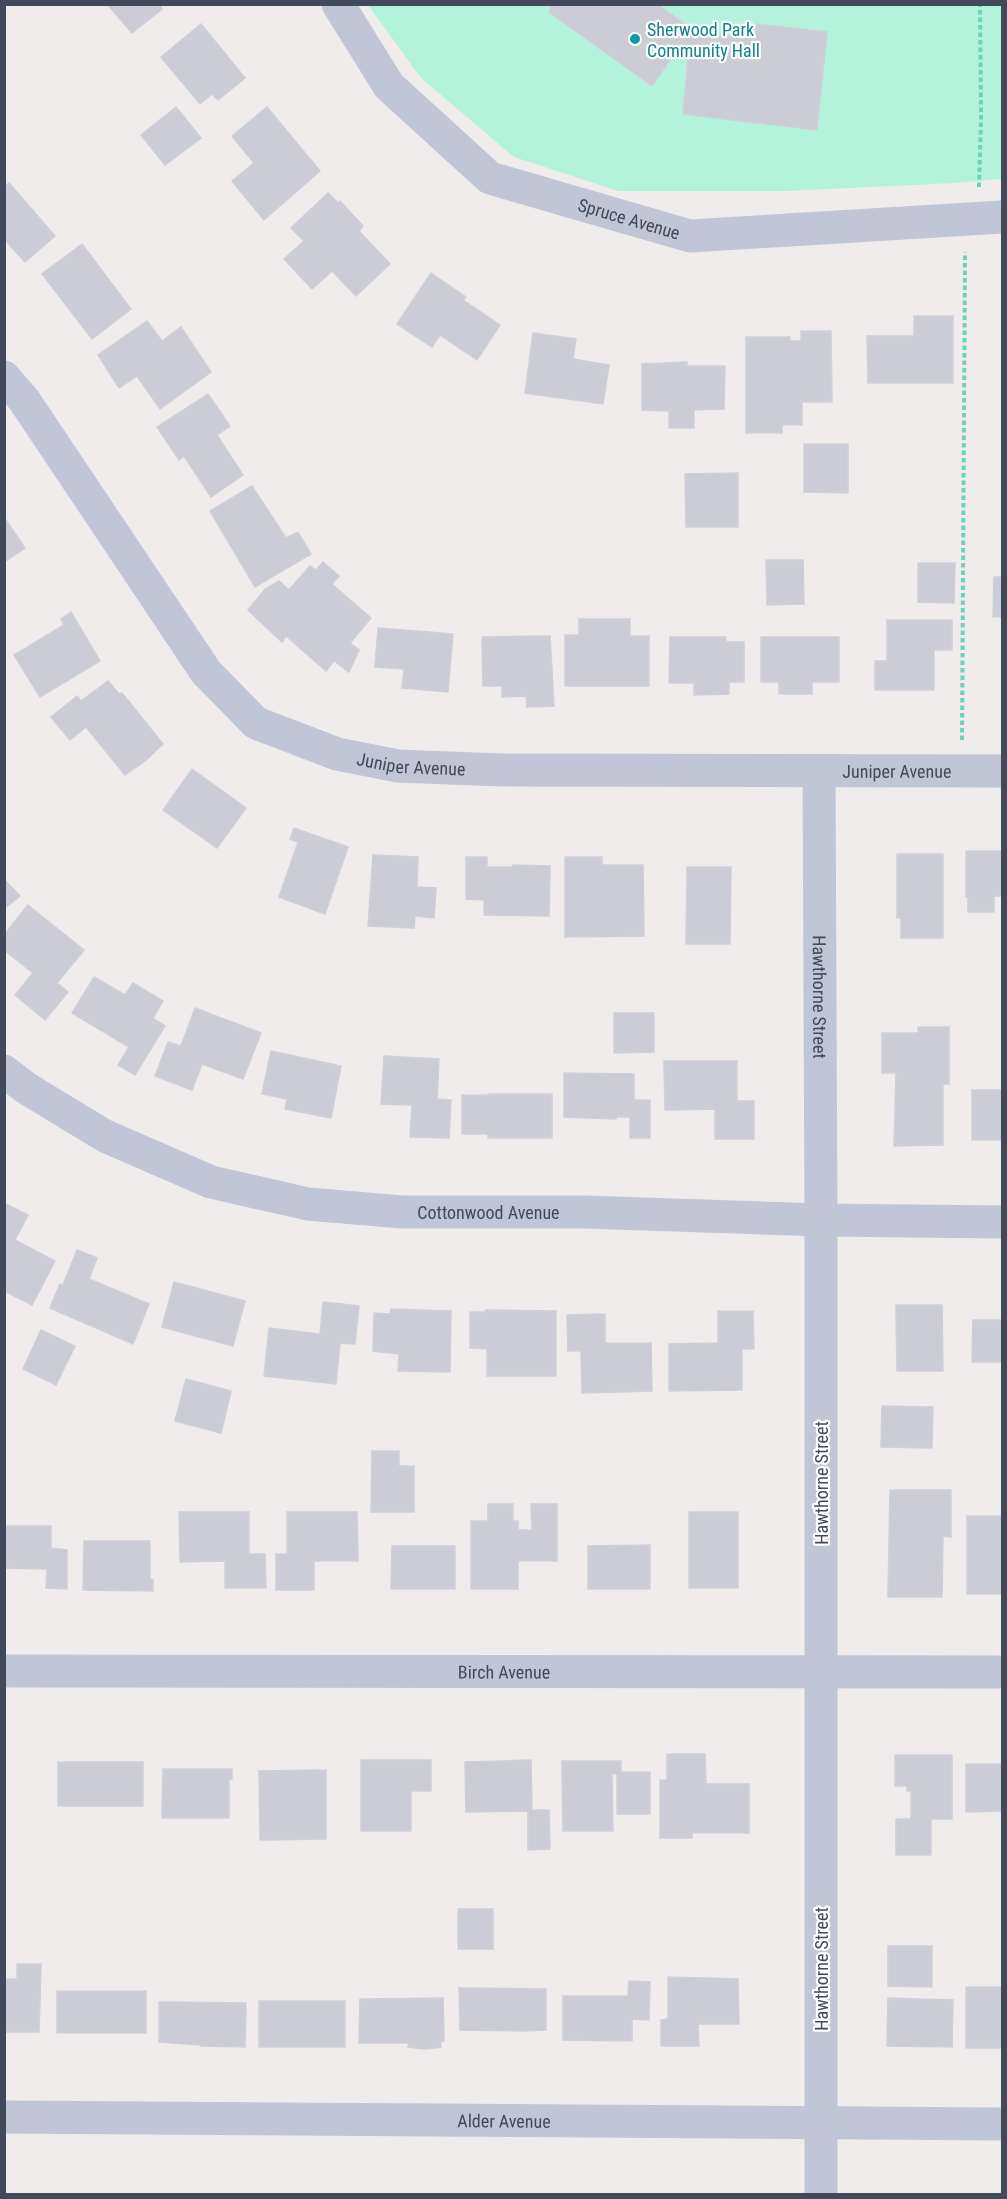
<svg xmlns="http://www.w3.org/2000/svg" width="1007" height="2199" viewBox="0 0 1007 2199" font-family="'Roboto Condensed',sans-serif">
<rect width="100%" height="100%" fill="#efeceb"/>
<polygon fill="#b4f3db" points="368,5 1002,5 1002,179 955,183 786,191 618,191 514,157 421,78"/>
<g fill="#cbccd5" stroke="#cfcfd9" stroke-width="1.5">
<polygon points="107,4 159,4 162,9 132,33"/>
<polygon points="548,4 657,4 690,28 677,50 652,86 549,12 552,7"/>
<polygon points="201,24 245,78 218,100 212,94 200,104 161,57"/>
<polygon points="756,24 827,32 817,130 683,114 688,58 677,50 690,28 713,30 713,35 755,39"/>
<polygon points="176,107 201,138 165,165 141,135"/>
<polygon points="267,107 320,171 264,220 232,181 254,163 232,136"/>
<polygon points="9,183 55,236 25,262 4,239 4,187"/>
<polygon points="328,193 338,203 340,201 363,226 359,231 390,264 356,296 332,271 312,289 284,259 304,241 291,228"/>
<polygon points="82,244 131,309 92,339 42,274"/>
<polygon points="431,273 466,297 463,300 500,325 477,360 440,335 432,347 397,324"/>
<polygon points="914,316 953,316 953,383 868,383 867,336 914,336"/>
<polygon points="147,321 162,341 181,327 211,372 160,409 137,376 119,388 98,355"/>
<polygon points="801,331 831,331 832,402 802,402 802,425 782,425 782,433 746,433 746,337 790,337 790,341 801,341"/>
<polygon points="533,333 576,339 573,359 609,365 603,404 525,393"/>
<polygon points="687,362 687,366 725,366 724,409 694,410 694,428 669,428 669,411 642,410 642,364"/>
<polygon points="208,394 230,426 217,435 243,475 211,497 184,456 179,460 157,427"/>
<polygon points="804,444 848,444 848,493 804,492"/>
<polygon points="738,473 738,527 686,527 685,474"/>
<polygon points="252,486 286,538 298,532 311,554 255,587 210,511"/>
<polygon points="4,517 25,548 4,562"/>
<polygon points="766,560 803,560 804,604 767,605"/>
<polygon points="323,562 339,576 332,584 371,618 350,643 359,650 349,672 334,661 326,671 286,636 282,642 248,610 265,589 279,581 289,590 310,566 316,570"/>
<polygon points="918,563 955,563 954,603 918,602"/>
<polygon points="994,577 1002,577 1002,617 993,617"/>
<polygon points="71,612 100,661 40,697 14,655 64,625 61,619"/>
<polygon points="579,619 630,619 630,636 649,636 649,686 565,686 565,635 579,635"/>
<polygon points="887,620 952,620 952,650 934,650 934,690 875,690 875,661 887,661"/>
<polygon points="378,628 453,634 448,692 402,688 404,669 375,667"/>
<polygon points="550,636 554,706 527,707 526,696 502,697 502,686 483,686 482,637"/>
<polygon points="670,637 726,637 726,642 744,642 744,682 729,682 729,694 694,695 694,683 669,683"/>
<polygon points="761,637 839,637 839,682 812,682 812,694 779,694 779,682 761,682"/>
<polygon points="108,681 119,694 122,693 163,744 145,761 125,775 86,727 70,740 51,717 77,696 81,701"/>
<polygon points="192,769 246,808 217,848 163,810"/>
<polygon points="294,828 348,847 325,914 279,897 298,842 290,839"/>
<polygon points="966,851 1002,851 1002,896 994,896 994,912 968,912 968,897 966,897"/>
<polygon points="897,854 943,854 943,938 901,938 901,918 897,918"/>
<polygon points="373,855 418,857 417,887 436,888 434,918 415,916 414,928 368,926"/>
<polygon points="466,857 487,857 487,867 513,867 513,865 550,866 549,916 484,915 484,900 466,899"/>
<polygon points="565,857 602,857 602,865 643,865 644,936 565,937"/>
<polygon points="687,867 731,867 730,944 686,944"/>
<polygon points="4,879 20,896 4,909"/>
<polygon points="28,905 84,950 57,983 68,992 45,1020 15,995 33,973 4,950 4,935"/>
<polygon points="94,977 125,995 133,983 163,1001 153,1018 165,1026 135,1075 118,1065 129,1047 72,1013"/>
<polygon points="195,1008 261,1033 243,1079 202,1064 192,1090 155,1076 168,1042 181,1046"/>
<polygon points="614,1013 654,1013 654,1052 614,1053"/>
<polygon points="918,1027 949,1027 949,1084 943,1084 943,1145 894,1146 896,1073 882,1073 882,1033 918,1033"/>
<polygon points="271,1051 341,1066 331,1118 285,1109 287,1099 262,1094"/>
<polygon points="384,1056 439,1059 437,1099 451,1100 449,1138 410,1137 412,1105 381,1104"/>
<polygon points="664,1061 737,1061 737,1101 754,1101 754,1139 715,1139 715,1109 665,1110"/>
<polygon points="564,1073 634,1074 634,1100 650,1100 650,1138 630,1138 630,1117 616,1117 616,1119 564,1117"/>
<polygon points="972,1090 1002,1090 1002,1146 1002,1140 972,1140"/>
<polygon points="488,1094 552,1094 552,1138 488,1138 488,1134 462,1134 462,1095 488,1095"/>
<polygon points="4,1203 28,1215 15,1240 55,1261 32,1305 4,1291"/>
<polygon points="77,1250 97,1258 89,1279 149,1304 133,1344 50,1308 60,1284 63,1285"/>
<polygon points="174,1282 245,1301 233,1346 162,1327"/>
<polygon points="323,1302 359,1306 355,1344 340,1343 336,1384 264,1376 269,1328 320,1334"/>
<polygon points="896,1305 942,1305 943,1371 897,1371"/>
<polygon points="391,1309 451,1311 450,1372 398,1371 399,1354 373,1351 374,1313 390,1314"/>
<polygon points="486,1310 556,1311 556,1376 487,1376 487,1349 470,1348 470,1312 486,1312"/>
<polygon points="718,1311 753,1311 754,1349 742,1349 742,1390 669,1391 669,1344 718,1343"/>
<polygon points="605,1314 605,1343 651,1343 652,1391 582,1393 581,1351 568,1351 567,1315"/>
<polygon points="973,1320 1002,1320 1002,1362 972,1362"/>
<polygon points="41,1330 75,1346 56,1385 23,1369"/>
<polygon points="186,1379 231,1391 221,1433 175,1421"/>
<polygon points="882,1406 933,1407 932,1448 881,1447"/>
<polygon points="372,1451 399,1451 399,1466 414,1466 414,1512 371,1512"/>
<polygon points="890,1490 951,1490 951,1537 943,1536 942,1597 888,1597"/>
<polygon points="488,1504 513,1504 513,1521 518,1521 518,1530 532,1530 531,1504 557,1504 557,1561 518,1561 518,1589 471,1589 471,1521 488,1521"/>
<polygon points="179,1512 249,1512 249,1554 265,1554 266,1588 225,1588 225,1561 180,1562"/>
<polygon points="287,1512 357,1512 358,1561 314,1561 314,1590 276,1590 276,1554 287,1554"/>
<rect x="689" y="1512" width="49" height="76"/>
<rect x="967" y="1516" width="35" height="78"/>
<polygon points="4,1526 51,1526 51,1548 67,1550 67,1589 46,1588 47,1569 4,1568"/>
<polygon points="84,1541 150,1541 150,1579 153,1580 153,1591 83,1590"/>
<polygon points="650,1545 650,1589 588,1589 588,1546"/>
<polygon points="392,1546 455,1546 455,1589 391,1589"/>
<polygon points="667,1754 705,1754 706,1784 749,1784 749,1833 692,1833 692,1838 660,1838 660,1780 667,1780"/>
<polygon points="895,1755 952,1755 952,1819 931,1819 931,1855 896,1855 896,1819 911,1819 911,1791 907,1791 907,1786 895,1786"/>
<polygon points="361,1760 431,1760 431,1791 411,1791 411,1831 361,1831"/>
<polygon points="531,1760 532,1810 549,1810 550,1849 528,1850 528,1811 466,1812 465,1762"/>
<polygon points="562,1761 621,1761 621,1772 650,1772 650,1814 617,1814 617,1774 612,1774 613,1831 563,1831"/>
<rect x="58" y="1762" width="85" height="44"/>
<polygon points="966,1764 1002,1764 1002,1811 966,1812"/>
<polygon points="163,1769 232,1769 232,1779 229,1779 229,1818 162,1818"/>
<polygon points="326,1770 326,1839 260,1840 259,1771"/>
<rect x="458" y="1909" width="35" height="40"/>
<polygon points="888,1946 932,1946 932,1987 888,1986"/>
<polygon points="17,1964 41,1964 39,2032 4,2032 4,1979 17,1979"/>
<polygon points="668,1977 738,1979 739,2024 698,2024 699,2046 661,2046 661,2020 668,2019"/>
<polygon points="629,1981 650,1982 649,2020 632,2019 632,2041 563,2040 563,1996 628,1996"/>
<rect x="966" y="1987" width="36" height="61"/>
<polygon points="459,1988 546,1989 546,2030 527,2031 460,2030"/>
<rect x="57" y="1991" width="89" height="42"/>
<polygon points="443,1998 444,2041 441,2041 441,2047 425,2049 408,2047 409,2043 359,2043 360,1999"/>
<polygon points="888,1998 953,2000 952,2047 887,2046"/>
<rect x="259" y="2001" width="86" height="46"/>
<polygon points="159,2002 246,2003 245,2047 201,2046 201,2045 159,2042"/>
</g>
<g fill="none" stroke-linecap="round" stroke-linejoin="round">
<g stroke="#69d4b9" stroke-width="4" stroke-dasharray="4.5 3" stroke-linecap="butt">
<polyline points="979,187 981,118 980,4"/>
<polyline points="962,740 965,252"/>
</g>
<g stroke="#c0c6d5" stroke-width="33">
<path id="s1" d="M338,4L389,86L490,178L690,236L1002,217"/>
<path id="s2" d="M4,377L24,400L206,672L256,723L337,754L398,766L501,770L1002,771"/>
<path id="s3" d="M819,772L821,1220V2194"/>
<path id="s4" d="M4,1071L26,1088L105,1136L211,1182L308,1204L402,1212H584L821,1220L1002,1222"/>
<path id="s5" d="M4,1671L1002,1672"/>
<path id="s6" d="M4,2117L1002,2124"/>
</g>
</g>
<circle fill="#0f9aa8" stroke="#fff" stroke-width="2" cx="635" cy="39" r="6"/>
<g text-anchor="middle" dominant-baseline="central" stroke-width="4.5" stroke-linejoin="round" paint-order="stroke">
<g font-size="18" fill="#0d838f" stroke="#fff" text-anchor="start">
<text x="647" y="29">Sherwood Park<tspan x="647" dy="21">Community Hall</tspan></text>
</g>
<g font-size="18" fill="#42495b" stroke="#fff">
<text stroke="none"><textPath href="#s1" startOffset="378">Spruce Avenue</textPath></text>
<text stroke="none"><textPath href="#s2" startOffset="591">Juniper Avenue</textPath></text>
<text stroke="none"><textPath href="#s2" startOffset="1077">Juniper Avenue</textPath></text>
<text stroke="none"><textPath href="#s3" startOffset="225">Hawthorne Street</textPath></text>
<text stroke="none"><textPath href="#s4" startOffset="516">Cottonwood Avenue</textPath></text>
<text transform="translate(821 1483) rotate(-90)">Hawthorne Street</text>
<text stroke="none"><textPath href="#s5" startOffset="500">Birch Avenue</textPath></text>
<text transform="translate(821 1969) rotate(-90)">Hawthorne Street</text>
<text stroke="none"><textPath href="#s6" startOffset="500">Alder Avenue</textPath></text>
</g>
</g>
<rect width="1007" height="2199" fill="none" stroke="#42495b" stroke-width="12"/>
</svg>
